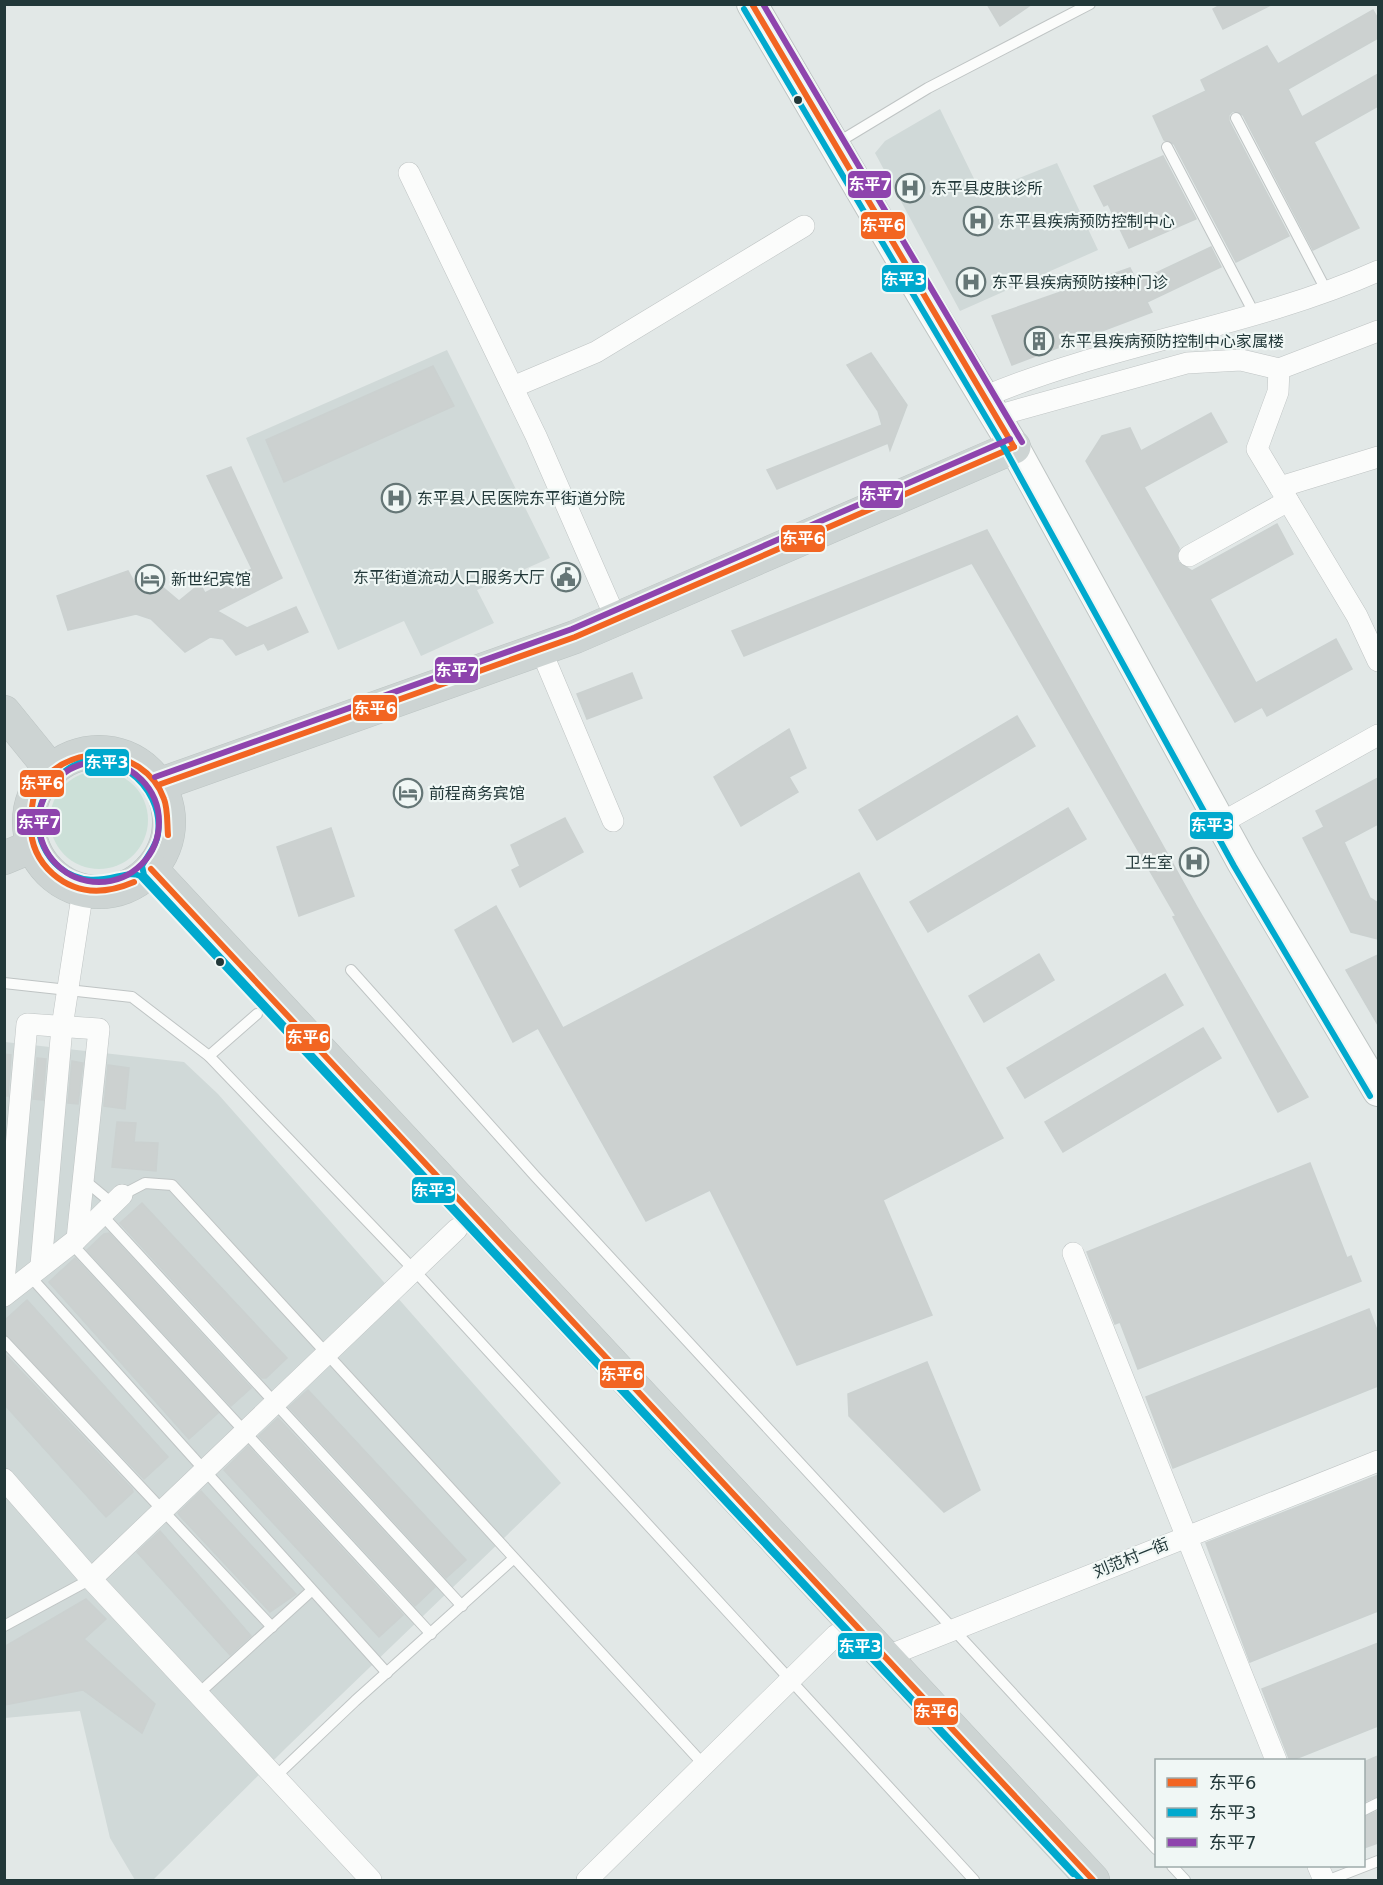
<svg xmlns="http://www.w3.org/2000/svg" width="1383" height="1885" viewBox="0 0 1383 1885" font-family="'DejaVu Sans','Noto Sans SC',sans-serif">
<rect width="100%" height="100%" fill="#e2e8e7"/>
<g fill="#d0d9d8">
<polygon points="940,109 981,193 1057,163 1098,250 960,311 875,153 885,141"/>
<polygon points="447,350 550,558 477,590 494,623 421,656 404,621 338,650 246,438"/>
<polygon points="5,1042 184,1062 218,1094 561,1483 288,1746 153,1880 135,1880 110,1838 80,1711 5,1718"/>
</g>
<circle fill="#cce0d8" cx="99" cy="820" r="49"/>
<g fill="#ccd1d0" stroke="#cbd1d0" stroke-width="1.5">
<polygon points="987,4 1032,4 1000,26"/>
<polygon points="1222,4 1273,4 1223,29 1213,9"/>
<polygon points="1373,10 1378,19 1378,38 1288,89 1302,117 1378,74 1378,106 1314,142 1359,228 1313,250 1243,115 1233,111 1229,115 1229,121 1289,236 1236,262 1174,144 1164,140 1153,116 1206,91 1201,80 1267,46 1278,64"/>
<polygon points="1163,156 1196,219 1129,248 1108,204 1104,206 1094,186"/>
<polygon points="1211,247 1221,267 1147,302 1152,312 1012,365 992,316 1130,268 1137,282"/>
<polygon points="871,353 907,405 890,450 888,443 777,489 767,470 882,425 878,411 847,365"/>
<polygon points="433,366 454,406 284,482 266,440"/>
<polygon points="1211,413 1227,442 1144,487 1179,548 1178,562 1192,571 1277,524 1293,554 1210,599 1256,683 1336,639 1352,669 1267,716 1262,707 1235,722 1086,461 1102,436 1130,428 1141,451"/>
<polygon points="231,467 282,578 217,611 247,628 296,607 308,632 268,650 264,643 236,655 223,639 210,637 185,652 151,619 136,614 68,630 57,596 128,571 136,585 153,579 179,601 200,584 205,593 252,569 207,476"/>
<polygon points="987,530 1197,907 1308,1097 1278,1112 1173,917 1176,916 972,563 744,656 732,631"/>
<polygon points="632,673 642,698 587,719 577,694"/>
<polygon points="1017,716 1035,746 877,840 859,810"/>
<polygon points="789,729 806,768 789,777 798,792 741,826 714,777"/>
<polygon points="1378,778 1378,824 1344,842 1370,898 1378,903 1378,939 1351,932 1303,838 1324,827 1316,811"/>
<polygon points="1068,808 1086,839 928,932 910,902"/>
<polygon points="565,818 583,852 520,887 512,870 520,866 511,845"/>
<polygon points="331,828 354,896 299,916 277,847"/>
<polygon points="859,873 1003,1138 883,1200 932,1315 797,1365 710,1190 646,1221 538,1028 513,1042 455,930 496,906 563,1028"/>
<polygon points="1039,954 1054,980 984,1022 969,996"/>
<polygon points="1378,955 1378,1025 1346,970"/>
<polygon points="1165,974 1183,1005 1025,1098 1007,1068"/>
<polygon points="1203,1028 1221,1058 1063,1152 1045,1122"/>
<polygon points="4,1054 11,1055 8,1096 4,1096"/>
<polygon points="37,1058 46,1059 43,1100 33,1099"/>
<polygon points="72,1061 83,1063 78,1104 68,1103"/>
<polygon points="108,1065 129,1068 125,1109 104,1106"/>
<polygon points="117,1122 136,1123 134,1142 158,1143 156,1171 112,1167"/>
<polygon points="1310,1163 1347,1258 1351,1256 1361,1281 1138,1369 1120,1322 1115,1324 1087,1252"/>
<polygon points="142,1203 287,1358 266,1378 262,1378 120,1223"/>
<polygon points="109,1233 251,1388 231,1406 87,1250 104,1234"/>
<polygon points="75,1258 218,1413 189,1439 49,1282"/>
<polygon points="27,1300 168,1457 144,1479 4,1334 4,1321"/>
<polygon points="1369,1309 1378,1333 1378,1386 1173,1468 1146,1397"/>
<polygon points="4,1353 132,1489 133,1492 106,1517 4,1404"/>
<polygon points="927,1362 980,1490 944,1512 849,1416 848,1394"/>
<polygon points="308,1390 466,1560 446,1578 289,1407"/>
<polygon points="278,1418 435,1587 415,1606 259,1436"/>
<polygon points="248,1446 403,1615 379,1637 224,1470"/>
<polygon points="1378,1475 1378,1611 1250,1662 1206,1543"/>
<polygon points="201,1491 296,1594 270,1612 180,1516 178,1513"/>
<polygon points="160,1531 251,1636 230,1655 137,1552"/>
<polygon points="86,1599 106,1619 84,1639 155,1704 142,1733 83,1690 4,1705 4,1647"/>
<polygon points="1378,1643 1378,1726 1290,1761 1262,1689"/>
<polygon points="1378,1756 1378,1796 1364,1802 1364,1762"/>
<polygon points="1378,1811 1378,1843 1364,1848 1364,1817"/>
</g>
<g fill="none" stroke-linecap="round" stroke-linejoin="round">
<g stroke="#bfc4c4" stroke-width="12">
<g id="lane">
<polyline points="1236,118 1326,290"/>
<polyline points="837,143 928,88 1090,4"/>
<polyline points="1167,147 1254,313"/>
<polyline points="351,970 535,1176 1156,1849"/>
<polyline points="4,983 132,997 209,1056 414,1270 974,1880"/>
<polyline points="209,1056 257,1014"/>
<polyline points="83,1179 113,1204"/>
<polyline points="122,1195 145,1183 172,1185 704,1765"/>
<polyline points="102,1215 462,1606"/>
<polyline points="71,1243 431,1634"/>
<polyline points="29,1275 387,1673"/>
<polyline points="4,1341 272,1627"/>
<polyline points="4,1626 91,1579"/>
<polyline points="198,1694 311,1591"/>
<polyline points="275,1777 355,1701 513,1559"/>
<polyline points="1364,1810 1378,1803"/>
<polyline points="1172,1866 1185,1880"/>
<polyline points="1329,1880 1378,1861"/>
</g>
</g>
<g stroke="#bfc4c4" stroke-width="22">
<g id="street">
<polyline points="409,173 536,436 616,619"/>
<polyline points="1279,369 1278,392 1257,449 1357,616 1378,661"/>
<polyline points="513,387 596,352 804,226"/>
<path d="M984,397C1111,343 1252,327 1378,271"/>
<polyline points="996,416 1187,363 1241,360 1279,369 1378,331"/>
<polyline points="1280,487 1378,457"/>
<polyline points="1189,556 1288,501"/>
<polyline points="541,650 613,821"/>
<polyline points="1221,823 1378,735"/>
<polyline points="1073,1253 1276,1760"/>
<polyline points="41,1265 62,1027 83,890"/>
<polyline points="4,1282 27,1024 99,1029 77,1239"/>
<polyline points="4,1296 77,1239 122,1195"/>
<polyline points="4,1479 91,1579 371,1880"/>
<polyline points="91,1579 457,1229"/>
<polyline points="885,1657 1378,1461"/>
<polyline points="1318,1866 1324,1880"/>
<polyline points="587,1880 836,1635"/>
</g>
</g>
<g stroke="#bfc5c4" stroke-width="32">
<polyline id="secondary" points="752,4 921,293 1014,447 1242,862 1378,1091"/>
</g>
<g stroke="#bcc4c3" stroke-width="34">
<g id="primary">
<polyline points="4,712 52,771"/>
<circle cx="99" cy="822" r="70"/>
<polyline points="158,785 575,637 1014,447"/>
<polyline points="4,858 33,846"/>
<polyline points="151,869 1093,1880"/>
</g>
</g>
<use href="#lane" stroke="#fbfcfb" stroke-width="10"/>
<use href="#street" stroke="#fbfcfb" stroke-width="21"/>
<use href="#secondary" stroke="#fbfcfb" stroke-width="30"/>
<use href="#primary" stroke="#cdd4d3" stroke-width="33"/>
<g stroke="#f0f7f5" stroke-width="10">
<g id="bus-1">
<polyline points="752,4 1014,447"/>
<polyline points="158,785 575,637 1014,447"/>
<polyline points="151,869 1093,1880"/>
<path d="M134,882C106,894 77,895 53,874C36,859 29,839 31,817C32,810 32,800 35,794C59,740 144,743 164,799C168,809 167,824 168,835"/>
</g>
</g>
<g stroke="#f0f7f5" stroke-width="10">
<g id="bus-2">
<polyline points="744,9 1006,451 1234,866 1370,1096"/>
<path d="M1073,1874L140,876C125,867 94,895 59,867C46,856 38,839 38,822C38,808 43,796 53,785C56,781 60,775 65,771C106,739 165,785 158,834C157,845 147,856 142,866L144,875L1081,1880"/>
</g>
</g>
<g stroke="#f0f7f5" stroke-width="10">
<g id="bus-3">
<polyline points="763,4 1022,442"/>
<circle cx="99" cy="822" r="60"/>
<polyline points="155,777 572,629 1010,439"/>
</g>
</g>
<use href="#bus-1" stroke="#f26522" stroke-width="6"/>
<use href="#bus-2" stroke="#00a9ce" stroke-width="6"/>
<use href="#bus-3" stroke="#8e44ad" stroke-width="6"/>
</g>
<defs>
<g id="hospital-ring" transform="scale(1.5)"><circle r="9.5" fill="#f0f7f5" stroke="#657676" stroke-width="1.5"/><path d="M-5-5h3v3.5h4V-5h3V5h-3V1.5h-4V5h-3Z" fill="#657676"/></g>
<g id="building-ring" transform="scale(1.5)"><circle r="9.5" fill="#f0f7f5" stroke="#657676" stroke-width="1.5"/><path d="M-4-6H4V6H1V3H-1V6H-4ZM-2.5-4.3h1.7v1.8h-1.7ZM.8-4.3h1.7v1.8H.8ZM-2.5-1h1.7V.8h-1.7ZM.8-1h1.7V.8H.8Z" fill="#657676"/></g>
<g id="civic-ring" transform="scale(1.5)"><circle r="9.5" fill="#f0f7f5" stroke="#657676" stroke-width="1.5"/><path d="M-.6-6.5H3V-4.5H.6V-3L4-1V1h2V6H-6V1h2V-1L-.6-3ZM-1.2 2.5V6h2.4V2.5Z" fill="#657676"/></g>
<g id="hotel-ring" transform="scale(1.5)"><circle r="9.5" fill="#f0f7f5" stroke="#657676" stroke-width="1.5"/><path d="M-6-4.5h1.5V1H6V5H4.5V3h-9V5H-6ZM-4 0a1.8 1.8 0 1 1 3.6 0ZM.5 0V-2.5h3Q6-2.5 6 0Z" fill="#657676"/></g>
</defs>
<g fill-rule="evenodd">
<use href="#hospital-ring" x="910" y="188"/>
<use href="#hospital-ring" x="978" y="221"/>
<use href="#hospital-ring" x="971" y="282"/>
<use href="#building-ring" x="1039" y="341"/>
<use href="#hospital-ring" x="396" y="498"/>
<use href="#civic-ring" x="566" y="577"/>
<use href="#hotel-ring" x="150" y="579"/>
<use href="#hotel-ring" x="408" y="793"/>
<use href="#hospital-ring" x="1194" y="862"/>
</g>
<g fill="#223839" stroke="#f0f7f5" stroke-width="2">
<circle cx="798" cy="100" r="5"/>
<circle cx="220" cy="962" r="5"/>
</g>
<g text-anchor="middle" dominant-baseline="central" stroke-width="4.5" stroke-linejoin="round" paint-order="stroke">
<g font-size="16" fill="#223839" stroke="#f0f7f5" text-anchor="start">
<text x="931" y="188">东平县皮肤诊所</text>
<text x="999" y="221">东平县疾病预防控制中心</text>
<text x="992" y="282">东平县疾病预防接种门诊</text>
<text x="1060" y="341">东平县疾病预防控制中心家属楼</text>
<text x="417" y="498">东平县人民医院东平街道分院</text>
<text x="545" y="577" text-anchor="end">东平街道流动人口服务大厅</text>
<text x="171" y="579">新世纪宾馆</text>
<text x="429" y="793">前程商务宾馆</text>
<text x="1173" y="862" text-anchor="end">卫生室</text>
</g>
<g font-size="16" fill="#223839" stroke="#f0f7f5">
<text transform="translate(1131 1558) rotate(-22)">刘范村一街</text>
</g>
</g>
<g stroke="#f0f7f5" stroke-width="2">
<rect x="847" y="170" width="45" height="29" rx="6" fill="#8e44ad"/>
<rect x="860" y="211" width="46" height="29" rx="6" fill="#f26522"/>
<rect x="881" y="264" width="46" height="29" rx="6" fill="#00a9ce"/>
<rect x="859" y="480" width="45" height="29" rx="6" fill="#8e44ad"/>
<rect x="780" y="524" width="46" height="29" rx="6" fill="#f26522"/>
<rect x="434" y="656" width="45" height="28" rx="6" fill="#8e44ad"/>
<rect x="352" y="694" width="46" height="28" rx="6" fill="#f26522"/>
<rect x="84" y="748" width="46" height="29" rx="6" fill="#00a9ce"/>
<rect x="19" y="769" width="46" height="29" rx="6" fill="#f26522"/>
<rect x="16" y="808" width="45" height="28" rx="6" fill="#8e44ad"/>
<rect x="1189" y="811" width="45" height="29" rx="6" fill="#00a9ce"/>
<rect x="285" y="1023" width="46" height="29" rx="6" fill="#f26522"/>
<rect x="411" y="1176" width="45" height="28" rx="6" fill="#00a9ce"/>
<rect x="599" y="1360" width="46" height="29" rx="6" fill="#f26522"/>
<rect x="837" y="1632" width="46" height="28" rx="6" fill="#00a9ce"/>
<rect x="913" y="1697" width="46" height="29" rx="6" fill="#f26522"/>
</g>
<g font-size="16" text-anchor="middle" font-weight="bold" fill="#fff">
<text x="870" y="190">东平7</text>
<text x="883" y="231">东平6</text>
<text x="904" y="285">东平3</text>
<text x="882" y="500">东平7</text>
<text x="803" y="544">东平6</text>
<text x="457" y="676">东平7</text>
<text x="375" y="714">东平6</text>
<text x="107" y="768">东平3</text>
<text x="42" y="789">东平6</text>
<text x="39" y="828">东平7</text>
<text x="1212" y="831">东平3</text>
<text x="308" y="1043">东平6</text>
<text x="434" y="1196">东平3</text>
<text x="622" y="1380">东平6</text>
<text x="860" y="1652">东平3</text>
<text x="936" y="1717">东平6</text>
</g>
<rect width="1383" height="1885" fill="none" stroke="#223839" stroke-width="12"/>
<rect x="1155" y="1759" width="210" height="108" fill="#f0f7f5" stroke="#9eabaa" stroke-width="1.5"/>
<rect x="1167" y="1778" width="30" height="9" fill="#f26522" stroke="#9eabaa" stroke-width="1.5"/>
<text x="1209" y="1789" font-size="18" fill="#223839">东平6</text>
<rect x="1167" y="1808" width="30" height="9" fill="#00a9ce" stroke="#9eabaa" stroke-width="1.5"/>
<text x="1209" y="1819" font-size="18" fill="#223839">东平3</text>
<rect x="1167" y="1838" width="30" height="9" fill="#8e44ad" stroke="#9eabaa" stroke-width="1.5"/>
<text x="1209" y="1849" font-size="18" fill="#223839">东平7</text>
</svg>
